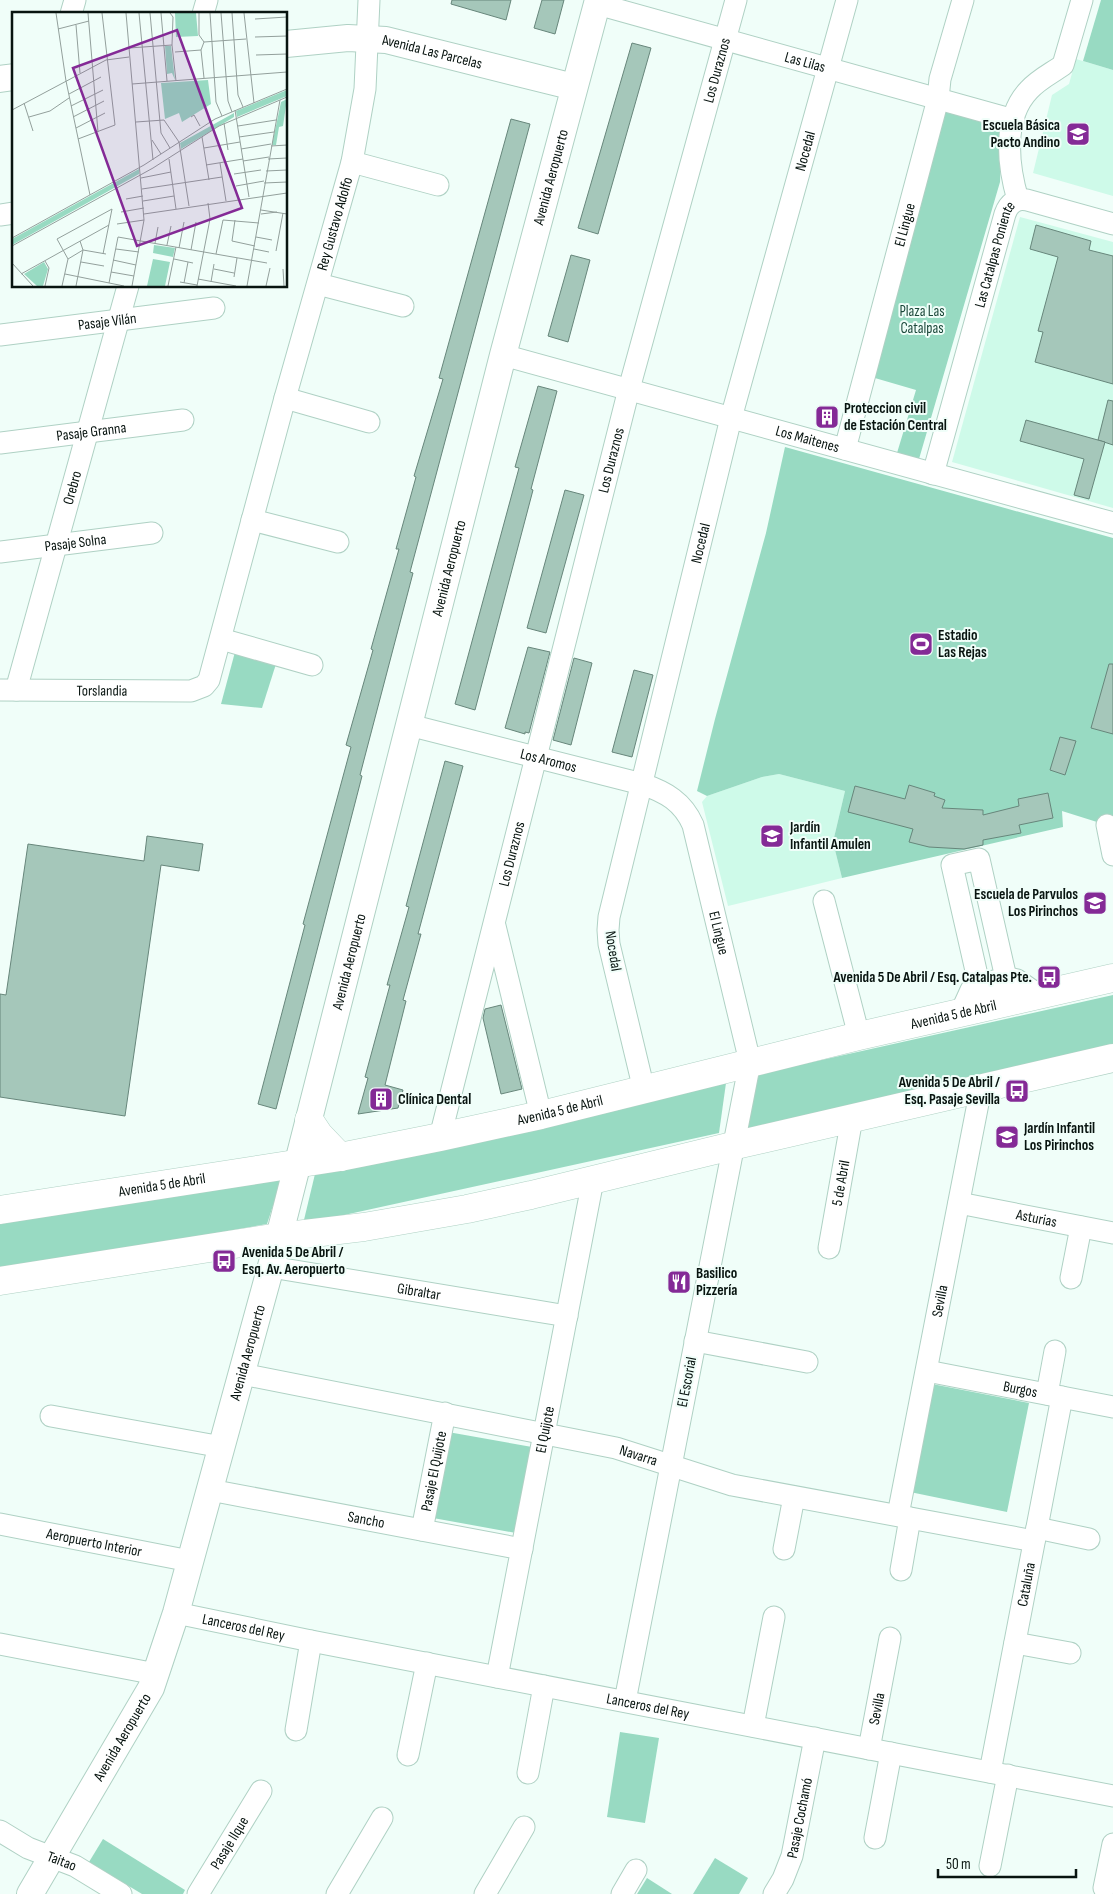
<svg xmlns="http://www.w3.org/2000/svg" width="1113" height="1894" viewBox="0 0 1113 1894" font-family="'Sofia Sans Condensed',sans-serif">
<rect width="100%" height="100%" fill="#f0fef9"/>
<g fill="#cefae9">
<polygon points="1076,59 1113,70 1113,196 1033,173 1052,95 1069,84"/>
<polygon points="1020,217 1113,242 1113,508 952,462"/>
<polygon points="779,774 845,791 833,842 842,878 728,906 702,802 707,796 762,777"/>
</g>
<g fill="#98dac2">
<polygon points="1101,0 1113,0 1113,70 1083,61"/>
<polygon points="945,111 1002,127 1000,182 919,459 897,453 916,390 868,376"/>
<polygon points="785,447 1113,538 1113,820 1097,822 1062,811 1063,827 842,878 833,842 845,791 779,774 762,777 707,796 697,791 715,719 766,533"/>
<polygon points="235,652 276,664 262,708 221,704"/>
<polygon points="1113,995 1113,1048 745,1130 759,1074"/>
<polygon points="726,1083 719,1133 303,1224 315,1174"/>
<polygon points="283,1175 267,1224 0,1271 0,1220"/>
<polygon points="932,1384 1029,1403 1007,1512 910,1492"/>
<polygon points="448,1432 532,1447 516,1533 433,1518"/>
<polygon points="620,1732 659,1738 645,1823 607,1817"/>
<polygon points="103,1839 185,1890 183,1894 142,1894 89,1862"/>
<polygon points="715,1858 748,1878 739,1894 693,1894"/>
<polygon points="647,1878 672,1894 637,1894"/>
</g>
<g fill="#a5c7ba" stroke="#67867b">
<polygon points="452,0 511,0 506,20 451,4"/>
<polygon points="542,0 564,0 555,34 534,28"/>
<polygon points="632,43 651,48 598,234 578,228"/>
<polygon points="511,119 530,124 410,572 413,573 360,775 362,776 276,1109 258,1104 305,925 303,924 351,747 346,745 373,650 371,649 399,549 396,549 416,477 414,476 443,379 439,378"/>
<polygon points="1036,225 1091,241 1089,250 1113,256 1113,384 1035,362 1043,332 1038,331 1058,257 1030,249"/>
<polygon points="571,255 590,260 568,342 548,336"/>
<polygon points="538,386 557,391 531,489 533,490 475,710 455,704 519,468 515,467"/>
<polygon points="1108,400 1113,401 1113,445 1098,440"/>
<polygon points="1026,420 1105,442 1089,499 1074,495 1084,459 1020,441"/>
<polygon points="565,490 584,495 546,633 527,628"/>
<polygon points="528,647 550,652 529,733 525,732 525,734 505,728"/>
<polygon points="574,658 592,663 571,745 553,740"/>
<polygon points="1109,664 1113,664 1113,734 1091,728"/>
<polygon points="634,670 653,675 632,757 612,752"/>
<polygon points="1060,737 1076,741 1065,775 1050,770"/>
<polygon points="445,761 463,766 418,934 421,934 403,1000 406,1001 385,1085 403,1090 398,1108 358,1114 368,1078 365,1077 390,985 387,985 409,907 406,906"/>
<polygon points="909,785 935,793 934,796 945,800 942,808 983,810 983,815 1019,806 1018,799 1048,793 1053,818 1019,825 1021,833 983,840 983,845 964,849 929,847 909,842 913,829 848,812 855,786 905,799"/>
<polygon points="147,836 203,844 199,871 161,865 125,1116 0,1097 0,994 6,995 28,844 144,861"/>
<polygon points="501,1005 522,1089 501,1094 483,1018 485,1009"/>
</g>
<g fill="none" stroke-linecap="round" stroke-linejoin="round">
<g stroke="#afd1c4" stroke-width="23">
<g id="minor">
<path id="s1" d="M597,4L1014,120"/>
<polyline points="71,14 75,0"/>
<polyline points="203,14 207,0"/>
<polyline points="352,162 438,185"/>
<path d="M1018,200C1008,166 1002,118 1029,90C1039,79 1052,73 1063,65L1082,0"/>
<polyline points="0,215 14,213"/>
<polyline points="318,284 403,306"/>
<path id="s2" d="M0,335L214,308"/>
<path id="s3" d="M503,355L1113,523"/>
<polyline points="285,398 369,422"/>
<path id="s4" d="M0,443L183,420"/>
<path id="s5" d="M845,449L938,99L940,79L963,0"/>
<path id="s6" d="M933,474L1005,214C1009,203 1016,198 1027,200L1113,224"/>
<polyline points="252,520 338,542"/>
<path id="s7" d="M0,552L152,533"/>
<polyline points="221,639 312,665"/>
<path id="s8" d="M0,690L191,691L204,686L209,680L285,398L352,162L365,89L369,0"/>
<path id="s9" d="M16,690L128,286"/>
<path id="s10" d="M409,725L642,784C666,792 683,802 693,825L750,1062L625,1701"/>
<polyline points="1107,825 1113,855"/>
<polyline points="824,901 859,1036"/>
<polyline points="495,926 541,1115"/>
<polyline points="979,984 952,865 979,859 1006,978"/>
<polyline points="961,1012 971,990 979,984 1009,978 1017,980 1037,994"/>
<path id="s11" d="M644,1090L609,944L608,930L609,917L731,418L847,0"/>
<path id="s12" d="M440,1137L629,389L736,0"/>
<path id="s13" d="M959,1203L1113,1233"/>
<path id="s14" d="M829,1248L852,1118"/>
<path id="s15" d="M271,1267L567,1316"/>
<polyline points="1071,1278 1081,1227"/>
<polyline points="695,1341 807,1362"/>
<path id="s16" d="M927,1371L1113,1407"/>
<path id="s17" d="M242,1374L616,1448L732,1485L1034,1541"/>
<polyline points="1047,1394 1055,1351"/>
<polyline points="51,1416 222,1447"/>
<path id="s18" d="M210,1490L522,1549"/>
<path id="s19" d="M898,1515L981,1088"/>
<path id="s20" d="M0,1524L190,1561"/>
<polyline points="1037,1528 1089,1539"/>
<path id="s21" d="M422,1530L445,1413"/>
<polyline points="784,1549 794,1497"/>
<polyline points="901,1570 910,1518"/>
<path id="s22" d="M176,1613L311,1641L1113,1796"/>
<polyline points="1015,1643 1070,1653"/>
<polyline points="0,1644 156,1674"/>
<path id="s23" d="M497,1677L593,1180"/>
<polyline points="753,1726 774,1617"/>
<polyline points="296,1730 311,1641"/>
<path id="s24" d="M869,1749L890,1638"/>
<polyline points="408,1755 427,1663"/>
<path id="s25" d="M990,1772L1062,1397"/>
<polyline points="528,1773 544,1686"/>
<path id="s26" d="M0,1831L28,1848L75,1866L121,1894"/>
<polyline points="875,1838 891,1753"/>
<polyline points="990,1866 1008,1775"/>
<polyline points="1104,1888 1113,1844"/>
<path id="s27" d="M198,1894L261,1791"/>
<polyline points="337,1894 382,1818"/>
<polyline points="485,1894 524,1827"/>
<polyline points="622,1894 636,1870"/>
<path id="s28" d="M774,1894L783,1879L792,1856L815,1738"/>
</g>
</g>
<g stroke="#afd1c4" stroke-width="28">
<g id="tertiary">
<path id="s29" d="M286,44L348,38L386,40L574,87"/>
<polyline points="0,79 14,77"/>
<path id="s30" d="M30,1894L151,1688L176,1613L279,1237L503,355L598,0"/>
</g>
</g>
<g stroke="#afd1c4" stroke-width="29">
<g id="secondary">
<polyline points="309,1120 319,1135 340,1157"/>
<path id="s31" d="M0,1210L340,1157L440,1137L541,1115L859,1036L1113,978"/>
<polyline points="0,1281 279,1237 364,1227 467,1209 531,1195 732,1146 1113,1058"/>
</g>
</g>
<use href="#minor" stroke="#fff" stroke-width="21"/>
<use href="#tertiary" stroke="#fff" stroke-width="26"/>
<use href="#secondary" stroke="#fff" stroke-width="28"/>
</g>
<defs>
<g id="school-square" transform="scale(1.25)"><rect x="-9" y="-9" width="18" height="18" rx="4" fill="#842a96" stroke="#f0fef9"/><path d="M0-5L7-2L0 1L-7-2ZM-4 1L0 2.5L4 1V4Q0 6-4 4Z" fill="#fff"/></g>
<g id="building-square" transform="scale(1.25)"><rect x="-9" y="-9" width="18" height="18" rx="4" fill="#842a96" stroke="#f0fef9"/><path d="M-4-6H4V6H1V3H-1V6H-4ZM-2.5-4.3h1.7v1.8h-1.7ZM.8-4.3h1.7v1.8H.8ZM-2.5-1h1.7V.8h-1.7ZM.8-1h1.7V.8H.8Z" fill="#fff"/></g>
<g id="stadium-square" transform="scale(1.25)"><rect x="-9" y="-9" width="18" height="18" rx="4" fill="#842a96" stroke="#f0fef9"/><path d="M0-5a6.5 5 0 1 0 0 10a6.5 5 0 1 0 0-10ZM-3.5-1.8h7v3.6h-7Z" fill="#fff"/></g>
<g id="bus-square" transform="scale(1.25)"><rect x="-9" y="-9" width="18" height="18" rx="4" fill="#842a96" stroke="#f0fef9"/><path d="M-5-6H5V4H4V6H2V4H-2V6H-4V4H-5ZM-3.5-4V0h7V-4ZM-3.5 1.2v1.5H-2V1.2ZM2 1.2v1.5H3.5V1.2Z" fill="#fff"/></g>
<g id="restaurant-square" transform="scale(1.25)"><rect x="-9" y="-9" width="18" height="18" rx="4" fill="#842a96" stroke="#f0fef9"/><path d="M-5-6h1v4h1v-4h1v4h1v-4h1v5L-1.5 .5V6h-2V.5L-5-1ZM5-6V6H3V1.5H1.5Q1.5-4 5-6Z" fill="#fff"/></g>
</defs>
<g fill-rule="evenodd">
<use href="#school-square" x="1078" y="134"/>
<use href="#building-square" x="827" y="417"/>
<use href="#stadium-square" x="921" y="644"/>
<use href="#school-square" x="772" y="836"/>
<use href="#school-square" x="1095" y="903"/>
<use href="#bus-square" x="1049" y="977"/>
<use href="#bus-square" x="1017" y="1091"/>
<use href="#building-square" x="381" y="1099"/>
<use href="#school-square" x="1007" y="1137"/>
<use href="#bus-square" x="224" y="1261"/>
<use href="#restaurant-square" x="679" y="1282"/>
</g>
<g text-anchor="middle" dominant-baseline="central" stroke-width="4" stroke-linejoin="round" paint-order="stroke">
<g font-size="15" fill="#081410" stroke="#f0fef9">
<text stroke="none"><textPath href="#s29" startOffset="148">Avenida Las Parcelas</textPath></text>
<text stroke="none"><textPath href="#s1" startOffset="216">Las Lilas</textPath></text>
<text stroke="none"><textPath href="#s12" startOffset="1102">Los Duraznos</textPath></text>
<text stroke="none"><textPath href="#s11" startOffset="968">Nocedal</textPath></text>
<text stroke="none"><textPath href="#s30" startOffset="1802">Avenida Aeropuerto</textPath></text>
<text stroke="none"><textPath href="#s8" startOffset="686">Rey Gustavo Adolfo</textPath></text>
<text stroke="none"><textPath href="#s5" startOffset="232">El Lingue</textPath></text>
<text stroke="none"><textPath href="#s6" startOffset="228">Las Catalpas Poniente</textPath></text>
<text stroke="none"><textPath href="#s2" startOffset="108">Pasaje Vilán</textPath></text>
<text stroke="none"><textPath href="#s4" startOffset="92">Pasaje Granna</textPath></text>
<text stroke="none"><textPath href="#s3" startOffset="316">Los Maitenes</textPath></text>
<text stroke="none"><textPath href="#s12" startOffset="698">Los Duraznos</textPath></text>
<text stroke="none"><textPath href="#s9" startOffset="210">Orebro</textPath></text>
<text stroke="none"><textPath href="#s7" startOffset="76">Pasaje Solna</textPath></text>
<text stroke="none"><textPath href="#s11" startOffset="562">Nocedal</textPath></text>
<text stroke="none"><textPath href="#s30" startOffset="1398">Avenida Aeropuerto</textPath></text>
<text stroke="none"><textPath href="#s8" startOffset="102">Torslandia</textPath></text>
<text stroke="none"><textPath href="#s10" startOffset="144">Los Aromos</textPath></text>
<text stroke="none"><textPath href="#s12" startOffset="292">Los Duraznos</textPath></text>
<text stroke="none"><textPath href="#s10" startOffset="419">El Lingue</textPath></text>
<text transform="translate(613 951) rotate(81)">Nocedal</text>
<text stroke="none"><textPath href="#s30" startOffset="992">Avenida Aeropuerto</textPath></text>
<text stroke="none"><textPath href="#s31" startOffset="974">Avenida 5 de Abril</textPath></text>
<text stroke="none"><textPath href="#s31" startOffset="569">Avenida 5 de Abril</textPath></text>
<text stroke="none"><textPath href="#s14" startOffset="66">5 de Abril</textPath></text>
<text stroke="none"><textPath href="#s31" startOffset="164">Avenida 5 de Abril</textPath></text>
<text stroke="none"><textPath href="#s13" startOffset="79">Asturias</textPath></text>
<text stroke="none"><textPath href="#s15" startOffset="150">Gibraltar</textPath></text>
<text stroke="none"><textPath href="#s19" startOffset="218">Sevilla</textPath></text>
<text stroke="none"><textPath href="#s30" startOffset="588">Avenida Aeropuerto</textPath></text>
<text transform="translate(687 1382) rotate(-79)">El Escorial</text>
<text stroke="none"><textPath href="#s16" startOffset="95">Burgos</textPath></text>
<text stroke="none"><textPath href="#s23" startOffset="252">El Quijote</textPath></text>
<text stroke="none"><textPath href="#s17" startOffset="405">Navarra</textPath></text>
<text stroke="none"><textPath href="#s21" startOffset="60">Pasaje El Quijote</textPath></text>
<text stroke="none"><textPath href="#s18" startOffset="159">Sancho</textPath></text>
<text stroke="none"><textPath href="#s20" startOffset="96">Aeropuerto Interior</textPath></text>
<text stroke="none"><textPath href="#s25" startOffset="191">Cataluña</textPath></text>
<text stroke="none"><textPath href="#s22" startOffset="69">Lanceros del Rey</textPath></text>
<text stroke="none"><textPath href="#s22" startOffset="481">Lanceros del Rey</textPath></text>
<text stroke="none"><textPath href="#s24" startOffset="41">Sevilla</textPath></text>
<text stroke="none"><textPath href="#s30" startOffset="182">Avenida Aeropuerto</textPath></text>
<text stroke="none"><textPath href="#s28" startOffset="81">Pasaje Cochamó</textPath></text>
<text stroke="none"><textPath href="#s27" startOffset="60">Pasaje Ilque</textPath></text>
<text stroke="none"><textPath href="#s26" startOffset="69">Taitao</textPath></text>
</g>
<g font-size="15" font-weight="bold" fill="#081410" stroke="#f0fef9" text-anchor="start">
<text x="1060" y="125" text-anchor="end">Escuela Básica<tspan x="1060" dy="17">Pacto Andino</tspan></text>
<text x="844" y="408">Proteccion civil<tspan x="844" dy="17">de Estación Central</tspan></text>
<text x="938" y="635">Estadio<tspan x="938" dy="17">Las Rejas</tspan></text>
<text x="790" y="827">Jardín<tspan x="790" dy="17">Infantil Amulen</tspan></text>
<text x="1078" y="894" text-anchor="end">Escuela de Parvulos<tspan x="1078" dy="17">Los Pirinchos</tspan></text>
<text x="1032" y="977" text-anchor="end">Avenida 5 De Abril / Esq. Catalpas Pte.</text>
<text x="1000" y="1082" text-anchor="end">Avenida 5 De Abril /<tspan x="1000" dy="17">Esq. Pasaje Sevilla</tspan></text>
<text x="398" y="1099">Clínica Dental</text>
<text x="1024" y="1128">Jardín Infantil<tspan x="1024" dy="17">Los Pirinchos</tspan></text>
<text x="242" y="1252">Avenida 5 De Abril /<tspan x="242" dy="17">Esq. Av. Aeropuerto</tspan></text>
<text x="696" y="1273">Basilico<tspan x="696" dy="17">Pizzería</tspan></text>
</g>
<g font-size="15" fill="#1a4739" stroke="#f0fef9">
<text x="922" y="311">Plaza Las<tspan x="922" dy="17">Catalpas</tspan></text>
</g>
</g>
<g transform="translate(12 12)">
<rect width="275" height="275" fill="#f0fef9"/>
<path d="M163,1H184L186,24L164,25ZM153,34H159L163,68L160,61L155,62ZM196,68L199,92L170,110L167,101L153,107L149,71ZM275,78V84L225,105L224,99ZM275,87L271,114L267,115L264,133H260L269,90ZM222,101V105L169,137L168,131ZM127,157V162L0,233V227ZM142,233L163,236L161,245L141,241ZM141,247L158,250L153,274H135ZM32,250L36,257L31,274H25L12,262Z" fill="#98dac2"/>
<path fill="none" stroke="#93a09c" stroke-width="1" d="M44,1L54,69L78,183M76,1L86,120M114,1L132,208L120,274M127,1L141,148M138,1L149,121L158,136M149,1L155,69M158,1L161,5L160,33L164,69M187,1V23L192,30L189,38L192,66M198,1L204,90L210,104M209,1L216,89L220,100M220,1L226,83L231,95M232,1L242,91M243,7L275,5M64,13L68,61M46,17L77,9M243,25L275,24M192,30L234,27M117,36L160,33M163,40L189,38M244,43L275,42M120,72L275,60M57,82L89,65M12,91L21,119M59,94L91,78M0,98L94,48L117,45M223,98L237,185M17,105L38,99L57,86M61,105L92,89M179,105L182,103L188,114M124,110L152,108L167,130L177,194M212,111L216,138M226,114L264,108M64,116L93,101M190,125L197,168M227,125L262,120M66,127L103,113L90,1M140,128L149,142M259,134L275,133M192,136L228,130M229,137L259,132M157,147L164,197M256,147L275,146M231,149L257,145M208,151L214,189M194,153L231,147M254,159L275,158M222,162L249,158M129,166L159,160M252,171L275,170M224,174L252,169M130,177L210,165M114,187L131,184M131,189L162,184M249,198L275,202M109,200L132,196M132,202L275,181M249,202L265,200M223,208L220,229L243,234M105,212L132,208M244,225L260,228M0,226L132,153L203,107L275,77M143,231L146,215M155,233L159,214M0,234L141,156L207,114L275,85M167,236L172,210M104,237L127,240M242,237L257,240M179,238L184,210M264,239L271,201M91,242L100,197M204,242L211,208L247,211M56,247L45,227L100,197M56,247L71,238L94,242M162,247L181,251M101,248L124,253M69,250L92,254M0,251L21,274M202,257L222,261M271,257L272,274M99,260L122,264M9,262L97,213M53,262L112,274M222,265L225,246M186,267L224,274M168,270L185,273M199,270L202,252M97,271L106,225L255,251M172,271L176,250M33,274L37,256L33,249M50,274L56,247M64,274L71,238L68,229M156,274L164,235M185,274L198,207L196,191M235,274L268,88M254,274L258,256"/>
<path fill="#842a96" fill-opacity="0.15" stroke="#842a96" stroke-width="2.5" d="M165,18L230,196L125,234L61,56Z"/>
<rect width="275" height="275" fill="none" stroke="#081410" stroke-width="2.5"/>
</g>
<path d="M938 1869v8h138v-8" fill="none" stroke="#081410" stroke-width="2.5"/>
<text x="946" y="1869" font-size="15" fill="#081410" stroke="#f0fef9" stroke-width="4" paint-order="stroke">50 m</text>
</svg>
